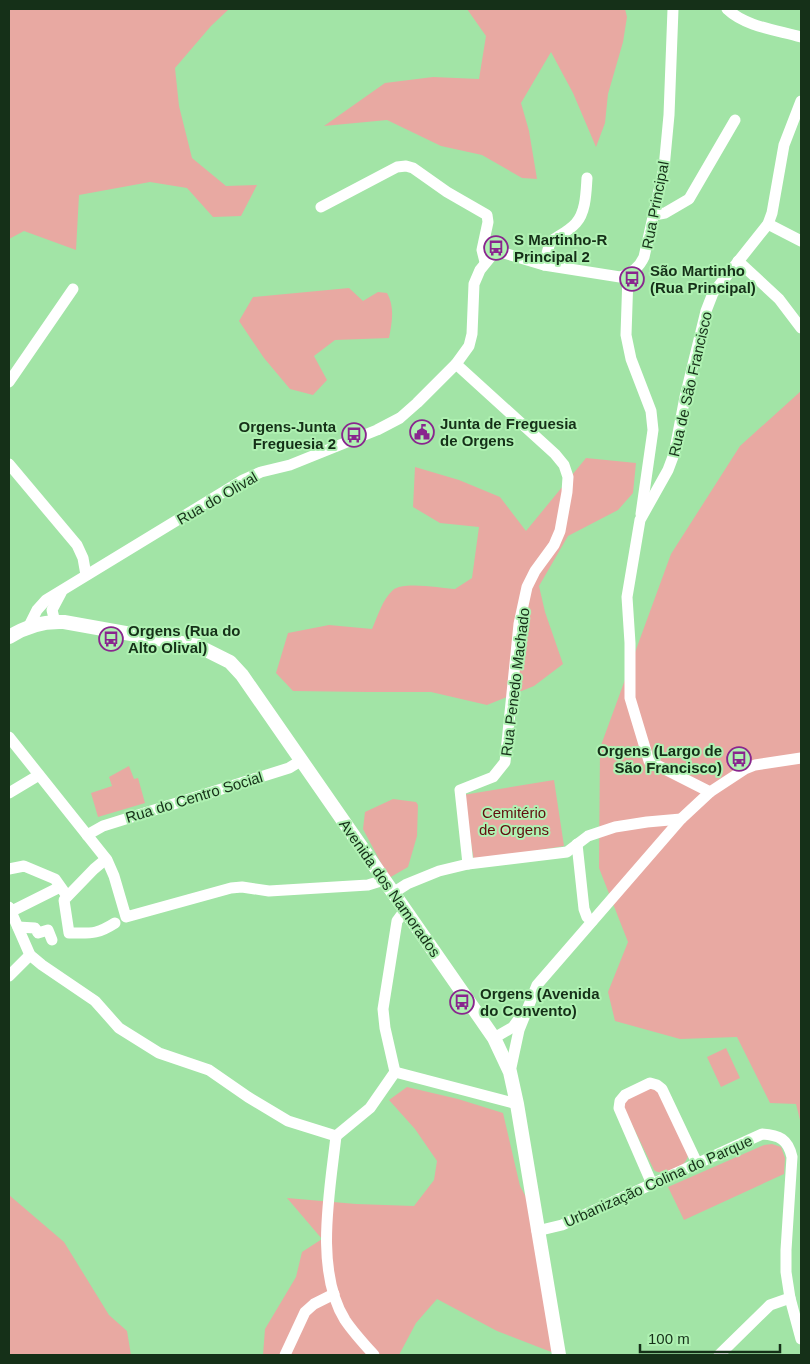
<svg xmlns="http://www.w3.org/2000/svg" width="810" height="1364" viewBox="0 0 810 1364" font-family="Helvetica,sans-serif">
<rect width="100%" height="100%" fill="#a2e4a6"/>
<g fill="#e8a9a2">
<polygon points="9,9 229,9 211,26 175,68 179,106 192,158 226,186 257,185 241,216 213,217 187,188 150,182 79,195 76,250 24,231 9,239"/>
<polygon points="467,9 625,9 627,17 623,42 608,94 605,123 596,147 573,93 551,52 521,103 529,131 537,179 522,178 482,155 441,146 387,120 324,126 385,83 433,77 479,79 486,36"/>
<path d="M349,288L363,301L378,292L387,293C395,307 392,323 389,338L335,340L314,356L327,380L313,395L290,389L264,358L239,321L253,297Z"/>
<polygon points="801,391 801,1124 796,1104 770,1103 737,1037 680,1039 615,1021 608,992 628,942 599,868 600,748 671,554 740,446"/>
<path d="M586,458L636,463L633,493L618,510L568,536L539,586L545,612L563,664L534,686L487,705L431,692H367L293,691L276,673L288,633L329,625L372,629C378,616 382,600 393,590C403,581 441,588 455,589L472,578L479,527L440,523L413,507L415,467L459,480L500,497L526,531Z"/>
<polygon points="129,766 134,779 138,778 145,803 98,817 91,793 112,786 109,777"/>
<polygon points="554,780 564,846 474,861 463,795"/>
<polygon points="393,799 416,802 418,805 417,836 408,867 389,878 363,829 365,812"/>
<polygon points="726,1048 740,1078 721,1087 707,1057"/>
<polygon points="407,1087 458,1099 503,1113 520,1186 534,1212 559,1355 497,1331 437,1299 416,1323 399,1355 263,1355 265,1329 296,1277 302,1252 322,1239 287,1198 356,1204 414,1206 434,1180 437,1161 415,1129 389,1100"/>
<path d="M649,1088L659,1091L688,1155C687,1167 663,1178 654,1170L624,1108V1102L627,1098Z"/>
<polygon points="772,1144 781,1147 785,1158 784,1174 684,1220 668,1187 764,1145"/>
<polygon points="9,1195 64,1242 109,1315 127,1331 131,1355 9,1355"/>
</g>
<g fill="none" stroke-linecap="round" stroke-linejoin="round">
<g stroke="#fff" stroke-width="11">
<path d="M727,9C746,27 777,30 801,37"/>
<polyline points="321,207 397,167 406,166 413,168 447,192 487,215 488,222 482,250 485,262"/>
<polyline points="654,215 665,213 689,199 735,120"/>
<polyline points="768,224 801,241"/>
<polyline points="738,261 779,299 801,328"/>
<path d="M544,265L550,242C558,236 569,231 576,223C586,212 586,192 587,178"/>
<polyline points="628,275 626,335 631,359 651,411 653,430 641,514"/>
<polyline points="456,364 555,454 564,465 568,477 567,492 560,531 554,545 535,571 527,587 519,624 505,762 493,777 460,790 468,864"/>
<polyline points="9,382 73,289"/>
<polyline points="9,464 77,545 83,558 86,575"/>
<polyline points="55,622 52,610 61,593"/>
<path d="M29,626L37,610L46,600L243,480L261,472L290,465L377,430L400,418L417,403L456,364L469,346L472,334L474,284L480,270L493,254L504,253L544,265L620,277C631,274 639,268 644,257L664,168L669,115L673,9"/>
<polyline points="9,737 107,860 114,876 126,917 231,888 242,887 269,891 368,885 384,880"/>
<polyline points="710,792 649,761 630,698 630,643 627,597 640,520 668,470 674,454 685,397 706,311 713,293 768,224 772,213 784,145 801,101"/>
<polyline points="9,793 39,775"/>
<polyline points="87,835 103,826 289,768 302,760"/>
<polyline points="577,844 584,909 587,917 592,921"/>
<path d="M106,859L94,869L64,900L69,933C91,933 96,935 115,923"/>
<polyline points="9,869 24,866 55,879 67,896"/>
<polyline points="393,893 407,884 439,871 468,864 567,852 588,836 615,827 647,822 681,819"/>
<polyline points="9,907 30,955 42,965 95,1001 119,1028 159,1053 209,1070 248,1097 288,1121 336,1136"/>
<polyline points="10,912 60,887"/>
<polyline points="18,927 35,928 38,933 48,930 52,940"/>
<polyline points="9,976 30,955"/>
<polyline points="494,1038 513,1027 521,1016"/>
<polyline points="395,1072 385,1028 383,1009 397,921 405,910"/>
<polyline points="395,1072 517,1104"/>
<polyline points="510,1072 519,1030 537,985 681,819 710,792 745,769 755,765 801,758"/>
<path d="M336,1136C330,1191 314,1270 345,1320C353,1332 364,1344 374,1355"/>
<polyline points="336,1136 370,1108 395,1072"/>
<polyline points="652,1184 619,1108 620,1101 625,1095 650,1083 657,1085 662,1089 697,1163"/>
<path d="M537,1231L562,1225L762,1134C779,1135 788,1139 792,1157L786,1250V1272L790,1298L801,1339"/>
<polyline points="285,1355 305,1312 314,1304 334,1294"/>
<polyline points="719,1355 770,1305 790,1298"/>
</g>
<path stroke="#fff" stroke-width="14" d="M9,637C26,626 44,621 64,622L198,646L230,662L242,675L494,1038L510,1072L517,1104L559,1355"/>
</g>
<defs>
<g id="bus-ring" transform="scale(1.25)"><circle r="9.5" fill="#aff1b2" stroke="#89268e" stroke-width="1.5"/><path d="M-5-6H5V4H4V6H2V4H-2V6H-4V4H-5ZM-3.5-4V0h7V-4ZM-3.5 1.2v1.5H-2V1.2ZM2 1.2v1.5H3.5V1.2Z" fill="#89268e"/></g>
<g id="civic-ring" transform="scale(1.25)"><circle r="9.5" fill="#aff1b2" stroke="#89268e" stroke-width="1.5"/><path d="M-.6-6.5H3V-4.5H.6V-3L4-1V1h2V6H-6V1h2V-1L-.6-3ZM-1.2 2.5V6h2.4V2.5Z" fill="#89268e"/></g>
</defs>
<g fill-rule="evenodd">
<use href="#bus-ring" x="496" y="248"/>
<use href="#bus-ring" x="632" y="279"/>
<use href="#civic-ring" x="422" y="432"/>
<use href="#bus-ring" x="354" y="435"/>
<use href="#bus-ring" x="111" y="639"/>
<use href="#bus-ring" x="739" y="759"/>
<use href="#bus-ring" x="462" y="1002"/>
</g>
<g text-anchor="middle" dominant-baseline="central" stroke-width="4" stroke-linejoin="round" paint-order="stroke">
<g font-size="15" fill="#153018" stroke="#aff1b2">
<text transform="translate(655 205) rotate(-79)">Rua Principal</text>
<text transform="translate(690 384) rotate(-77)">Rua de São Francisco</text>
<text transform="translate(217 498) rotate(-30)">Rua do Olival</text>
<text transform="translate(515 682) rotate(-83)">Rua Penedo Machado</text>
<text transform="translate(194 797) rotate(-17)">Rua do Centro Social</text>
<text transform="translate(390 888) rotate(55)">Avenida dos Namorados</text>
<text transform="translate(658 1181) rotate(-24)">Urbanização Colina do Parque</text>
</g>
<g font-size="15" font-weight="bold" fill="#153018" stroke="#aff1b2" text-anchor="start">
<text x="514" y="239">S Martinho-R<tspan x="514" dy="17">Principal 2</tspan></text>
<text x="650" y="270">São Martinho<tspan x="650" dy="17">(Rua Principal)</tspan></text>
<text x="440" y="423">Junta de Freguesia<tspan x="440" dy="17">de Orgens</tspan></text>
<text x="336" y="426" text-anchor="end">Orgens-Junta<tspan x="336" dy="17">Freguesia 2</tspan></text>
<text x="128" y="630">Orgens (Rua do<tspan x="128" dy="17">Alto Olival)</tspan></text>
<text x="722" y="750" text-anchor="end">Orgens (Largo de<tspan x="722" dy="17">São Francisco)</tspan></text>
<text x="480" y="993">Orgens (Avenida<tspan x="480" dy="17">do Convento)</tspan></text>
</g>
<g font-size="15" fill="#610e0f" stroke="#aff1b2">
<text x="514" y="812">Cemitério<tspan x="514" dy="17">de Orgens</tspan></text>
</g>
</g>
<rect width="810" height="1364" fill="none" stroke="#153018" stroke-width="20"/>
<path d="M640 1344v8h140v-8" fill="none" stroke="#153018" stroke-width="2.5"/>
<text x="648" y="1344" font-size="15" fill="#153018" stroke="#aff1b2" stroke-width="4" paint-order="stroke">100 m</text>
</svg>
